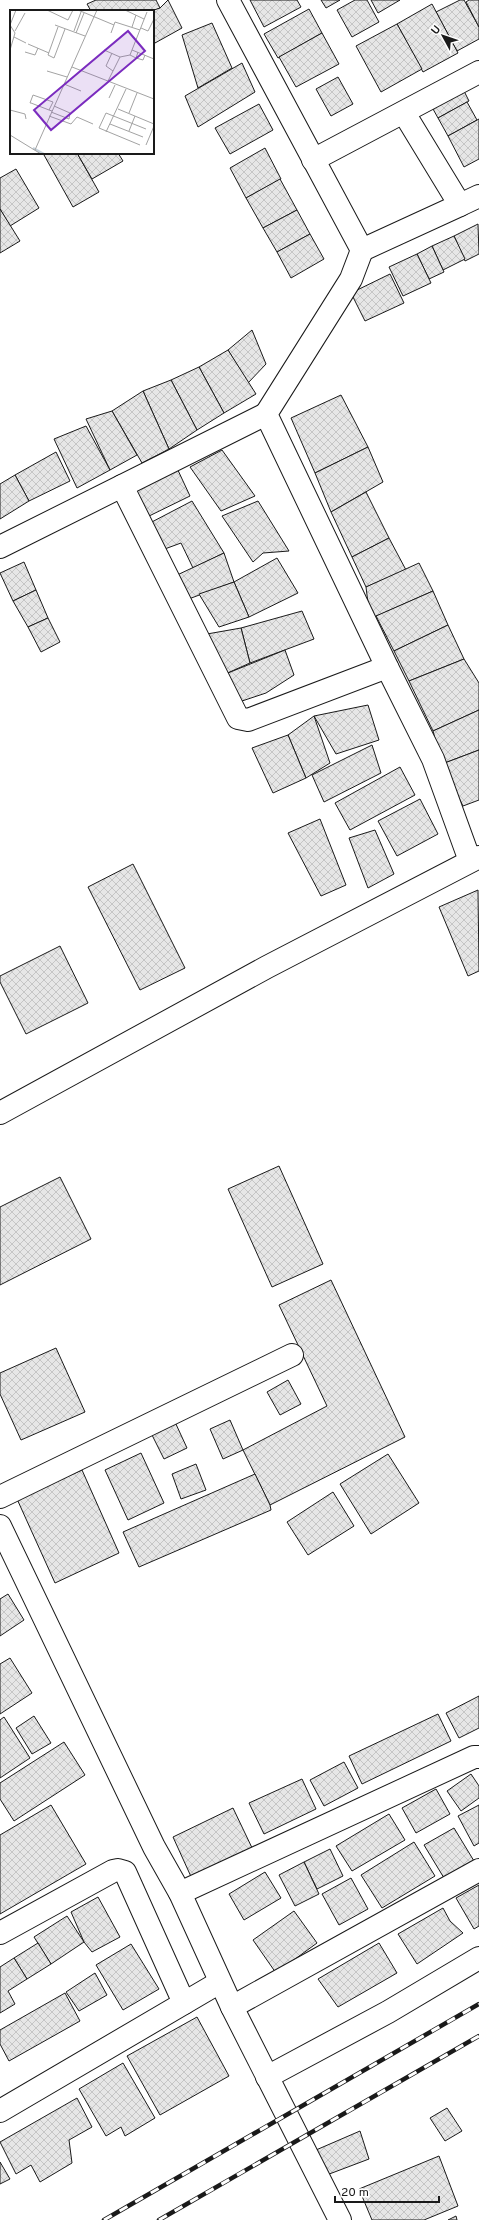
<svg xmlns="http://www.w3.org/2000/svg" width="479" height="2220" viewBox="0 0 479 2220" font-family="Overpass,sans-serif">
<defs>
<pattern id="building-cross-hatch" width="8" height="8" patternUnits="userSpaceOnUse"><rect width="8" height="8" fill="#e6e6e6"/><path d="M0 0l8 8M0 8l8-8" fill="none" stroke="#c5c5c5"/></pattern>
</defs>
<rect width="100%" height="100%" fill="#fff"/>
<g fill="url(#building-cross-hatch)" stroke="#1a1a1a">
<polygon points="96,0 156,0 160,8 153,11 91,11 87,4"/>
<polygon points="168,0 182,28 155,43 153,39 153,11 151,11 160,8"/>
<polygon points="250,0 297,0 301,7 264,27"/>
<polygon points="321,0 340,0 326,8"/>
<polygon points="355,0 367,0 379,22 352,37 337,10"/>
<polygon points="371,0 400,0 378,13"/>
<polygon points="460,0 464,0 479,27 479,39 457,51 436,12"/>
<polygon points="469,0 479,0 479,27 466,2"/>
<polygon points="432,4 458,53 423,72 397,24"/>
<polygon points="309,9 322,33 278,58 264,34"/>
<polygon points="212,23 232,68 198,88 182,35"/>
<polygon points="397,24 422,69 381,92 356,46"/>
<polygon points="322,33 339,64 296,87 279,57"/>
<polygon points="242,63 255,92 198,127 185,96"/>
<polygon points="338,77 353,104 331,116 316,89"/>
<polygon points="460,83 469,101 438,118 428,100"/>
<polygon points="467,102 477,120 448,136 438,118"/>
<polygon points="259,104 273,130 230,154 215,128"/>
<polygon points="479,119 479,159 464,167 448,136"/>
<polygon points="265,148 281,179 246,198 230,168"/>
<polygon points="47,153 77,153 99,192 73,207 44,155"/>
<polygon points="77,153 118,153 123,161 92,179"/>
<polygon points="16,169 39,208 10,226 0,209 0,178"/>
<polygon points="280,179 297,210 263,228 246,198"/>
<polygon points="0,209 20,241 0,253"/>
<polygon points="297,210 310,234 277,252 263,228"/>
<polygon points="478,224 479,254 465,261 454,236"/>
<polygon points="310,234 324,259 291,278 277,252"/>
<polygon points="454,236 465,259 443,270 432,246"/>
<polygon points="432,246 444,272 429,279 417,254"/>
<polygon points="417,254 431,283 403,296 389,267"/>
<polygon points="390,274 404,303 365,321 351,293"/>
<polygon points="252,330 266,364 248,383 228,350"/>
<polygon points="228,350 256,394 224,413 199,367"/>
<polygon points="199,367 224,413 197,430 171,380"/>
<polygon points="171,380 197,430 169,449 143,391"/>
<polygon points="143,391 169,449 142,463 112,411"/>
<polygon points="341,395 368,447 315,473 291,418"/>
<polygon points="112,411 137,455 110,470 86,419"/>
<polygon points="86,426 110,470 77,488 54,439"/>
<polygon points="368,447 383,482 331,512 315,473"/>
<polygon points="222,450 255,496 221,511 190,467"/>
<polygon points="56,452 70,481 29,501 15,475"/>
<polygon points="176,466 190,496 145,518 135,486"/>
<polygon points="15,475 29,501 0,519 0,484"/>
<polygon points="366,492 389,538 352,557 331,512"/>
<polygon points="192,501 224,553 193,568 181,543 162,550 148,524"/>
<polygon points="258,501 289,551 263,553 253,562 222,516"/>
<polygon points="389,538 406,570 366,587 352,557"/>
<polygon points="224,553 234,582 186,600 175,576"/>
<polygon points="277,558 298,593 249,617 234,582"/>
<polygon points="24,562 36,590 13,601 0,573"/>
<polygon points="419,563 433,591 370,619 366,587"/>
<polygon points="234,582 249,617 219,627 199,594"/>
<polygon points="36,590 48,618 28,627 13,601"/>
<polygon points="433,591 448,625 394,651 376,616"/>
<polygon points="302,611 314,639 250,663 241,628"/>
<polygon points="48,618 60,642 41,652 28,627"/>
<polygon points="448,625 464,659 409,681 394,651"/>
<polygon points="241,628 250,663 223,675 207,634"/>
<polygon points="285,650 294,675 266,693 236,703 223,675"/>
<polygon points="464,659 479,683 479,710 433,731 409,681"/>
<polygon points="368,705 379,740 336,754 314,716"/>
<polygon points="479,710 479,750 442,764 433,731"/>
<polygon points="314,716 330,763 306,778 288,735"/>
<polygon points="288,735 306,778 273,793 252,748"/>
<polygon points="372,745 381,773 324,802 312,775"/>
<polygon points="479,750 479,800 463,806 442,764"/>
<polygon points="400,767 415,795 350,830 335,803"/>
<polygon points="420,799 438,834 397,856 378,821"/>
<polygon points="320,819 346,885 321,896 288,833"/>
<polygon points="375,830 394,874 368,888 349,838"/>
<polygon points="133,864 185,968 140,990 88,887"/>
<polygon points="478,890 479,971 468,976 439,907"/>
<polygon points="60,946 88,1003 26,1034 0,982 0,976"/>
<polygon points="279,1166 323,1264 272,1287 228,1189"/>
<polygon points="60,1177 91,1239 0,1285 0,1207"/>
<polygon points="331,1280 405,1437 270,1505 243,1450 327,1406 279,1305"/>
<polygon points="56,1348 85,1412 21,1440 0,1394 0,1373"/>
<polygon points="288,1380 301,1404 280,1415 267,1392"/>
<polygon points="230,1420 243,1450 223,1459 210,1429"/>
<polygon points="175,1422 187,1448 164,1459 151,1433"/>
<polygon points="141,1453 164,1503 128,1520 105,1470"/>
<polygon points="388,1454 419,1503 371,1534 340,1484"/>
<polygon points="196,1464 206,1490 181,1499 172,1474"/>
<polygon points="82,1470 119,1553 55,1583 17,1499"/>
<polygon points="255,1474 270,1505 271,1510 139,1567 123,1532"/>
<polygon points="333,1492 354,1526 308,1555 287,1522"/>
<polygon points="8,1594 24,1620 0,1636 0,1599"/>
<polygon points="10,1658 32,1693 0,1714 0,1664"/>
<polygon points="479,1696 479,1728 459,1738 446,1713"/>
<polygon points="438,1714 451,1741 362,1784 349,1756"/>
<polygon points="34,1716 51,1743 32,1754 16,1728"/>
<polygon points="4,1717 30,1758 0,1778 0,1720"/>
<polygon points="64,1742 85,1775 14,1821 0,1799 0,1783"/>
<polygon points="344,1762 358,1788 324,1806 310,1780"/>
<polygon points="471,1774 479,1786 479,1798 461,1811 447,1791"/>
<polygon points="302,1779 316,1809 264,1834 249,1803"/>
<polygon points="436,1789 450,1814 416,1833 402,1808"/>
<polygon points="51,1805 86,1864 0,1914 0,1835"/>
<polygon points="479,1805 479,1843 474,1846 458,1816"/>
<polygon points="233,1808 254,1852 193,1881 173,1837"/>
<polygon points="389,1814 405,1840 352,1871 336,1846"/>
<polygon points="454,1828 474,1861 444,1878 424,1845"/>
<polygon points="414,1842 435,1876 382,1908 361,1875"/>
<polygon points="330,1849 343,1876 317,1889 304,1862"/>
<polygon points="304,1862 319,1894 295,1906 279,1875"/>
<polygon points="265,1872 281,1898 244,1920 229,1894"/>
<polygon points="351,1878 368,1909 339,1925 322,1894"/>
<polygon points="479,1885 479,1926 474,1929 456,1898"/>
<polygon points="98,1897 120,1937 92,1952 84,1942 71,1912"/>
<polygon points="443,1908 450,1921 463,1933 417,1964 398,1934"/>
<polygon points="294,1911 317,1943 276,1973 253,1940"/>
<polygon points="67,1916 84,1942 51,1964 34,1937"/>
<polygon points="38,1943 51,1964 27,1979 14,1958"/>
<polygon points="379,1943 397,1973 338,2007 318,1979"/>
<polygon points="131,1944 159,1989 123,2010 96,1965"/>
<polygon points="14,1958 27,1979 8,1991 15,2004 0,2013 0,1967"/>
<polygon points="95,1973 107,1995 79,2011 66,1992"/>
<polygon points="65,1993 80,2021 9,2061 0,2044 0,2030"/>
<polygon points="197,2017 229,2076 160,2115 127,2056"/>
<polygon points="123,2063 155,2118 125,2136 121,2127 106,2136 79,2089"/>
<polygon points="77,2098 92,2127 69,2140 72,2163 40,2182 31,2165 16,2174 0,2142"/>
<polygon points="447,2108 462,2131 445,2141 430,2118"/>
<polygon points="360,2131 369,2159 324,2176 316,2150"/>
<polygon points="439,2156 458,2206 424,2220 372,2220 359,2189"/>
<polygon points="0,2162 10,2179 0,2184"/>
<polygon points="456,2216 457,2220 448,2220"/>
</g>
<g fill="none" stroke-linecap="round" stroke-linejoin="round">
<g stroke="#1a1a1a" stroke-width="24">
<g id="minor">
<polyline points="228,0 362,250 351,279 266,414 387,667 433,759 470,861"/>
<polyline points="313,160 479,72"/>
<polyline points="460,205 479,196"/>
<polyline points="362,250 460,205 404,113"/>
<polyline points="122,486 238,718 248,720 387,667"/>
<polyline points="0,547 266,414"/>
<polyline points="0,1113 267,967 479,857"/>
<polyline points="0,1497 292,1355"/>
<polyline points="0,1526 154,1847 180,1893 232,2007 340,2220"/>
<polyline points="180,1893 474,1757 479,1757"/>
<polyline points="0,1933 113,1871 118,1870 125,1872 184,2003"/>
<polyline points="232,2007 479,1870"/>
<polyline points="267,2077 388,2012 479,1958"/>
<polyline points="0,2111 220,1982"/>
</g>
</g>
<use href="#minor" stroke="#fff" stroke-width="22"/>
<g stroke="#1a1a1a" stroke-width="4.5">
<g id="rail">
<polyline points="104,2220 479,2004"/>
<polyline points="159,2220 479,2036"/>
</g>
</g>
<use href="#rail" stroke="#fff" stroke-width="3" stroke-dasharray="9" stroke-linecap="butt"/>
</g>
<g transform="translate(10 10)">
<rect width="144" height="144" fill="#fff"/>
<path fill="none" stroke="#c6d2dc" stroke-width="2" d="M23,138L34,144"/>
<path fill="none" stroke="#a3a3a3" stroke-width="1" d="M37,0L58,10L63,0M68,0L104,15M115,0L134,9M0,15L5,23L0,40M0,15L6,0M45,15L75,26M48,17L38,45L44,48L55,19M122,17L126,5M131,18L138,21L144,9M5,21L15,3M64,21L71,2M66,23L74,3M101,23L105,12L130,20M4,27L16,33M18,34L39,43M94,40L110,47M122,40L144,49M15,42L25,45L28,38M102,43L96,56L103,61M120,45L137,2M126,48L133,50L135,45M62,57L144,89M37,61L57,67M98,71L110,47L120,45L126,48L128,42M54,74L71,81M99,88L105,75M108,99L144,114M0,100L15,104L16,109M39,100L43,92L23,85L20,93H21L39,100L42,101M41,102L59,109L60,103L44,96M119,103L127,83M39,106L61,114L67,107L83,114M100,114L133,127M119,121L125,106M96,122L116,79M0,125L31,144M130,135L89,118L96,103L136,119M136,135L144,116M25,140L87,0"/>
<path fill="#7b2cbf" fill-opacity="0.15" stroke="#7b2cbf" stroke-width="2" d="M118,21L135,41L41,120L24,100Z"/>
<rect width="144" height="144" fill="none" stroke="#1a1a1a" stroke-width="2"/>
</g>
<g transform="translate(443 36) rotate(310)" stroke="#ffffff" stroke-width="3" paint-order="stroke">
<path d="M0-3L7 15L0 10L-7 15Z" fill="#1a1a1a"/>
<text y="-6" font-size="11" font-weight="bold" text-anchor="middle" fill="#1a1a1a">U</text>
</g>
<path d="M335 2196v6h104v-6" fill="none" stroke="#1a1a1a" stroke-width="2"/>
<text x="341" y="2196" font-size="12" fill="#1a1a1a" stroke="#ffffff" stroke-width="3" paint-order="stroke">20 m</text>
</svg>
